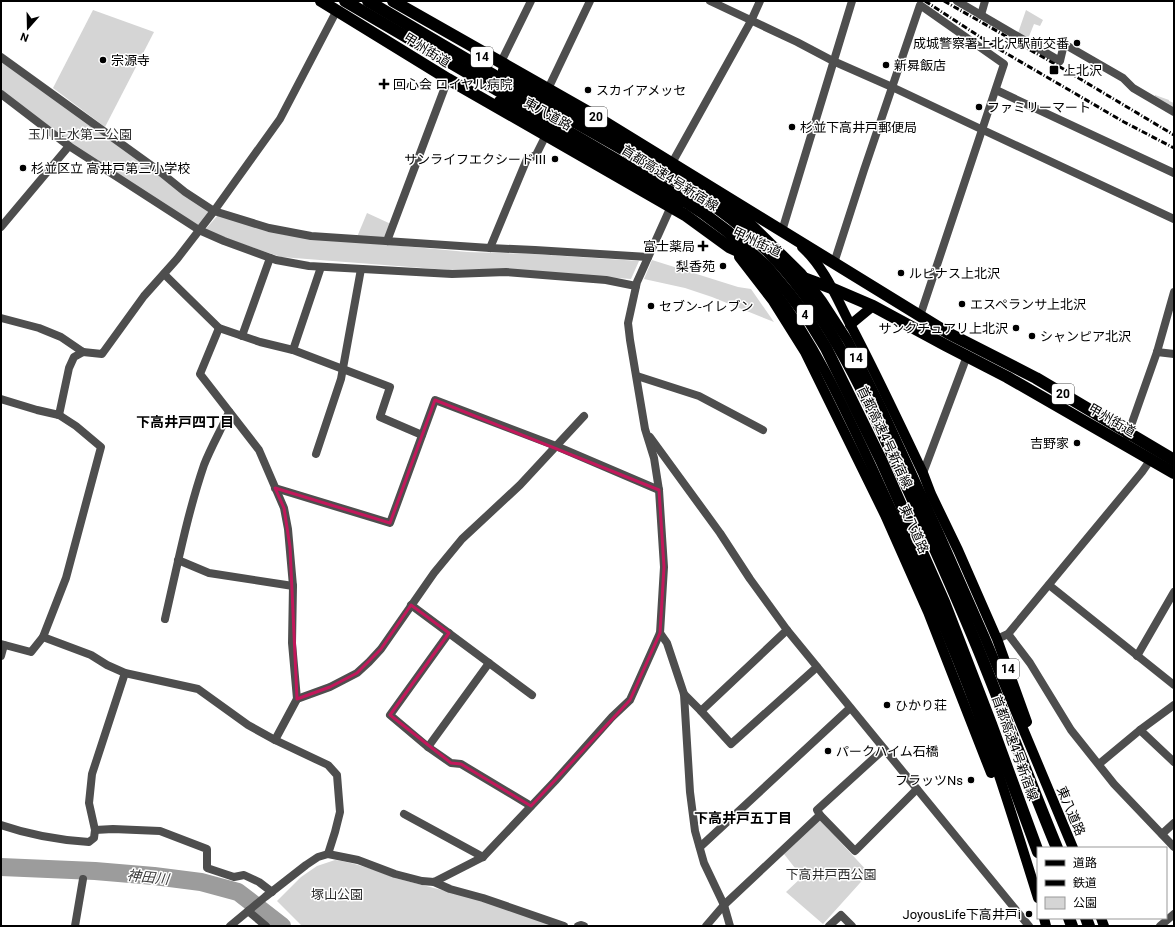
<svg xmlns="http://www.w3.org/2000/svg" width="1175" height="927" viewBox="0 0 1175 927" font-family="Roboto,'Noto Sans JP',sans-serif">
<rect width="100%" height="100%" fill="#fff"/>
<g fill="#d5d5d5">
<polygon points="93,10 154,32 105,127 53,88"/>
<polygon points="1026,10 1043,20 1040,26 1034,24 1028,39 1018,33"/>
<polygon points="1,57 214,211 199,230 140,193 1,94"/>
<polygon points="1155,95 1169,100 1169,101 1174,103 1174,110 1154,98"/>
<polygon points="367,213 391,224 385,238 357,237"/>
<polygon points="218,215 285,235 467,252 534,254 639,261 631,279 495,269 449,270 281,257 204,231"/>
<polygon points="652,260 738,287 751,289 774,322 712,297 685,288 644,279"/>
<polygon points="819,819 869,873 823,924 786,892 802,877 784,854"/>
<path d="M335,860C356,863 376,870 395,878L528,912L571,926H302L277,901L301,877L317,866Z"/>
</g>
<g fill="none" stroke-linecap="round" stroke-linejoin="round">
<polyline stroke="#9c9c9c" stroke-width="18" points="1,867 95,871 154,876 201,882 238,892 282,926"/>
<g stroke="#4e4e4e" stroke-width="8">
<polyline points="710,1 797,42 833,61 892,87 983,130 1174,219"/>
<polyline points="957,1 1060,61 1064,44 1123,78 1133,88 1174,112"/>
<polyline points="981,15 985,1"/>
<polyline points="1,57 159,171 185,192 214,211 269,228 311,236 490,248 535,250 648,257"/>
<polyline points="501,62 531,1"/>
<polyline points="548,89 590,1"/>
<polyline points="996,90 1174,173"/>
<polyline points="1,94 69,146 199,230 224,241 276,260 309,266 452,274 506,272 606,280 636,286"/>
<polyline points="672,163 751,21 760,1"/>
<polyline points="1,227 69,146"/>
<polyline points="782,231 852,1"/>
<polyline points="387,241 448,79"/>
<polyline points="490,248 527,159 536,155 546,135"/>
<polyline points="834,263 864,170 920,5 1004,64 920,316"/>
<polyline points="164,274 219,328 260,342 293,350 390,387 380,417 422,435"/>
<polyline points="1,318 39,328 61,337 83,352 102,354 144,296 177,259 214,211 280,119 337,10"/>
<polyline points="219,328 200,374 259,450 284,508 288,529 293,586 292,643 297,699 275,740"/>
<polyline points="242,336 270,258"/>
<polyline points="293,350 321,267"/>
<polyline points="1157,352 1174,354"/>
<polyline points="637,376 699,396 763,430"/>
<polyline points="1,399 37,410 59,415 76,426 101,447 66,578 43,637 31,652 1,644"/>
<polyline points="59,415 69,368 74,357 83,352"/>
<polyline points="650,437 720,533 750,579 787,630 1029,926"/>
<polyline points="1127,437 1157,352 1174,292"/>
<polyline points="316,454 341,379 361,269"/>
<polyline points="923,473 967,356"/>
<polyline points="275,488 390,523 435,400 556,446 659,490"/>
<polyline points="178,560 209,573 293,586"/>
<polyline points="1049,585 1174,685"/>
<polyline points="411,605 532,695"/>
<path d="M165,619C177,567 187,515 204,465C211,447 221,430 229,412"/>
<polyline points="449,633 390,715 428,747 451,763 461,764 531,806"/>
<polyline points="660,633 667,643 684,694 690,792 695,831 704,863 724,905 730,926"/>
<polyline points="1008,634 1030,663 1071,730 1114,784 1174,847"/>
<polyline points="43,637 91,655 107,665 125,673 198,689 248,725 275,740 328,765 337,775 340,812 335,832 328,854"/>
<polyline points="997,639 1008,634 1142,472 1151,459"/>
<polyline points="1,656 4,645"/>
<polyline points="1137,656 1174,592"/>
<polyline points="684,694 701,711 731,744 817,667"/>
<polyline points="297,699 330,687 357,673 369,662 381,649 434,573 462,539 520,485 584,416"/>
<polyline points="701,711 787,630"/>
<polyline points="1140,730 1174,762"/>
<polyline points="428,747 489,663"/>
<polyline points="884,749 817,810 820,815 855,851 917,789"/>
<polyline points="1099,764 1140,730 1174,705"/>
<polyline points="404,814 483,857"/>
<path d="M1,825C30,835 59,840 89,842L94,838L95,830L89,803L92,774L125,673"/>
<polyline points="95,830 113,829 160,831 207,849 207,868 234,877 244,875 259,882 272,892"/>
<polyline points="1162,834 1174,823"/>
<polyline points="700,847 850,708"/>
<polyline points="434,882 450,889 483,898 564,926"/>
<polyline points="248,911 266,926"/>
<polyline points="75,926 83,879"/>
<polyline points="230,926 265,897 306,865 318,857 328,854 358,860 395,874 422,881 434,882 483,857 555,781 612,717 630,700 660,633 664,567 659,490 654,458 645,429 630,340 628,323 637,282 673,202"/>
<polyline points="578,926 581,925 584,926"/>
<polyline points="706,926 724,905 820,815"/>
<polyline points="829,926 841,915 852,926"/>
<polyline points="1160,926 1174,914"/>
</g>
<g stroke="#000" stroke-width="10">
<polyline points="503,70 568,110 698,186 750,223 801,273 822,301 848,341 880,405 937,529 985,638 1073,848"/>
<polyline points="499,101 651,187 679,205"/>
<path d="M802,247C825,268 836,297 850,324C876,373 899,423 923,473L931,494L958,550L997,639L1027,722"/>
<path d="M742,254C754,264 763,276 773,289C813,341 841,401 869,461C907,544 947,628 978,714C1000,775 1019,837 1038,898"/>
<polyline points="739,257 773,301 805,352 885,515 928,612 991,773"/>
<polyline points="850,325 873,306"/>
<polyline points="1044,918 1046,926"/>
<polyline points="1101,918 1104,926"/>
</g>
<g stroke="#000" stroke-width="12">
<polyline points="321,1 448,79 685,215 729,247 751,257"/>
<polyline points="345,1 666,189 703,213 727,231 767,267 788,292 807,317 826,348 881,460 944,602 991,724 1038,852"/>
<path d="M368,1C432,39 496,77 561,114C594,133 627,151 660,171C693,191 725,211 753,237C825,302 864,392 903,478C929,535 955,593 979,651C1006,717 1030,783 1057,848"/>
<polyline points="393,1 590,113 948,333 1036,378 1174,460"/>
<polyline points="788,272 831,288 873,306 945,345 1007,377 1174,473"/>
<polyline points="1069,918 1072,926"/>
<polyline points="1086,918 1089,926"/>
</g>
<g stroke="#000" stroke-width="3" stroke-dasharray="6 2 1 2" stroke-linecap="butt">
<polyline points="925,1 997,48 1124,122 1174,148"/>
<polyline points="944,1 1055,64 1174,135"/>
</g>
</g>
<path fill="none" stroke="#c2185b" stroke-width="3" stroke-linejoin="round" d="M435,400L659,490L664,567L660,633L630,700L531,806L461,764L451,763L390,715L449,633L411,605L381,649L357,673L330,687L297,699L290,547L284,508L275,488L390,523Z"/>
<g fill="#000" stroke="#fff" stroke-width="1.5">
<circle cx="1077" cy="43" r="4"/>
<circle cx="103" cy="60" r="4"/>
<circle cx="886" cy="65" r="4"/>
<rect x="1049" y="65" width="10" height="10" rx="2"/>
<path d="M382 78h4v4h4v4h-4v4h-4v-4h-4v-4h4z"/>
<circle cx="588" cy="90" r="4"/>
<circle cx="979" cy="107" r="4"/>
<circle cx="792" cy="127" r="4"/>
<circle cx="555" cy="159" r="4"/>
<circle cx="23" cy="168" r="4"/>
<path d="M701 240h4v4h4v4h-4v4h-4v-4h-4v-4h4z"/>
<circle cx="723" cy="266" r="4"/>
<circle cx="901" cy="273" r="4"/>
<circle cx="962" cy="304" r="4"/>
<circle cx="651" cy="306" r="4"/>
<circle cx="1016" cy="328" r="4"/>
<circle cx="1032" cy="336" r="4"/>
<circle cx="1077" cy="443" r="4"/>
<circle cx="887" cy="705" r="4"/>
<circle cx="828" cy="751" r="4"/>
<circle cx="971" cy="780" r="4"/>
<circle cx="1029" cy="914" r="4"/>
</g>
<g text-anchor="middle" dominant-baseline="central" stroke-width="3" stroke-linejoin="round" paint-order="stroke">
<g fill="#fff" stroke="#4c4c4c" stroke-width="1">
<rect x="471" y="47" width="22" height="20" rx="3"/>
<rect x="585" y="107" width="22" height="20" rx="3"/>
<rect x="797" y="305" width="16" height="20" rx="3"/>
<rect x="845" y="348" width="22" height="20" rx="3"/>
<rect x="1052" y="384" width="22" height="20" rx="3"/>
<rect x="997" y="659" width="22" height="20" rx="3"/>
</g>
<g font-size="12" font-weight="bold" fill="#000">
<text x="482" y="57">14</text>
<text x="596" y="117">20</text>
<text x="805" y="315">4</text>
<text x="856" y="358">14</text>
<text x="1063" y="394">20</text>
<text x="1008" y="669">14</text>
</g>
<g font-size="13" fill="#000" stroke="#fff" text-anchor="start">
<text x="1069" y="43" text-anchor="end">成城警察署上北沢駅前交番</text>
<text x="111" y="60">宗源寺</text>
<text x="894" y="65">新曻飯店</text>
<text x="1063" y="70">上北沢</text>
<text x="393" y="84">回心会 ロイヤル病院</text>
<text x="596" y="90">スカイアメッセ</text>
<text x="987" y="107">ファミリーマート</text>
<text x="800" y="127">杉並下高井戸郵便局</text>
<text x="547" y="159" text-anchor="end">サンライフエクシードⅢ</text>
<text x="31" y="168">杉並区立 高井戸第三小学校</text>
<text x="695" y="246" text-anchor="end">富士薬局</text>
<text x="715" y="266" text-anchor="end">梨香苑</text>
<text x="909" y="273">ルピナス上北沢</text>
<text x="970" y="304">エスペランサ上北沢</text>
<text x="659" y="306">セブン-イレブン</text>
<text x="1008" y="328" text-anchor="end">サンクチュアリ上北沢</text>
<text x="1040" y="336">シャンピア北沢</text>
<text x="1069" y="443" text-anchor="end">吉野家</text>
<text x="895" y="705">ひかり荘</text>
<text x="836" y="751">パークハイム石橋</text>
<text x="963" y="780" text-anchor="end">フラッツNs</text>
<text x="1021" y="914" text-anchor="end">JoyousLife下高井戸i</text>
</g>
<g font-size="13" fill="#000" stroke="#fff">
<text transform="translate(427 50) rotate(32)">甲州街道</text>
<text transform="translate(548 114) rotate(29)">東八道路</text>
<text transform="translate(670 178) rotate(32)">首都高速4号新宿線</text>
<text transform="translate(757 242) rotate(25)">甲州街道</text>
<text transform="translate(1112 420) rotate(30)">甲州街道</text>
<text transform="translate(885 437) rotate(65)">首都高速4号新宿線</text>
<text transform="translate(914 529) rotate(66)">東八道路</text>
<text transform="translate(1015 748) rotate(70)">首都高速4号新宿線</text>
<text transform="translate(1071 811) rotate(67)">東八道路</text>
</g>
<g font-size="13" fill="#2c2c2c" stroke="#fff">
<text x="80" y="134">玉川上水第二公園</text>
<text x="831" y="874">下高井戸西公園</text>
<text x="337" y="894">塚山公園</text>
</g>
<g font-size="14" font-weight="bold" fill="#000" stroke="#fff">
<text x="185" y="422">下高井戸四丁目</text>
<text x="743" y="818">下高井戸五丁目</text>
</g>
<g font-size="14" font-style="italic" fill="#3d3d3d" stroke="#fff">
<text transform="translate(148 877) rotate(6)">神田川</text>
</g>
</g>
<rect width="1175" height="927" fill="none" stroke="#000000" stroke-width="4"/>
<rect x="1037" y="847" width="130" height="72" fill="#ffffff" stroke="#999999"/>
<rect x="1045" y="860" width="20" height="6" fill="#000000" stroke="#999999"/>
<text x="1073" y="867" font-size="12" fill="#000000">道路</text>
<rect x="1045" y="880" width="20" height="6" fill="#000000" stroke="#999999"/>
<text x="1073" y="887" font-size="12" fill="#000000">鉄道</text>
<rect x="1045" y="897" width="20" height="12" fill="#d5d5d5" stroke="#999999"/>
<text x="1073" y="907" font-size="12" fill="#000000">公園</text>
<g transform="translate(28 28) rotate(200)" stroke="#ffffff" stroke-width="3" paint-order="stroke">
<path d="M0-3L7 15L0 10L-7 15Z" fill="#000000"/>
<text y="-6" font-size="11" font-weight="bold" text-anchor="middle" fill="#000000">N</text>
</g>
</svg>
